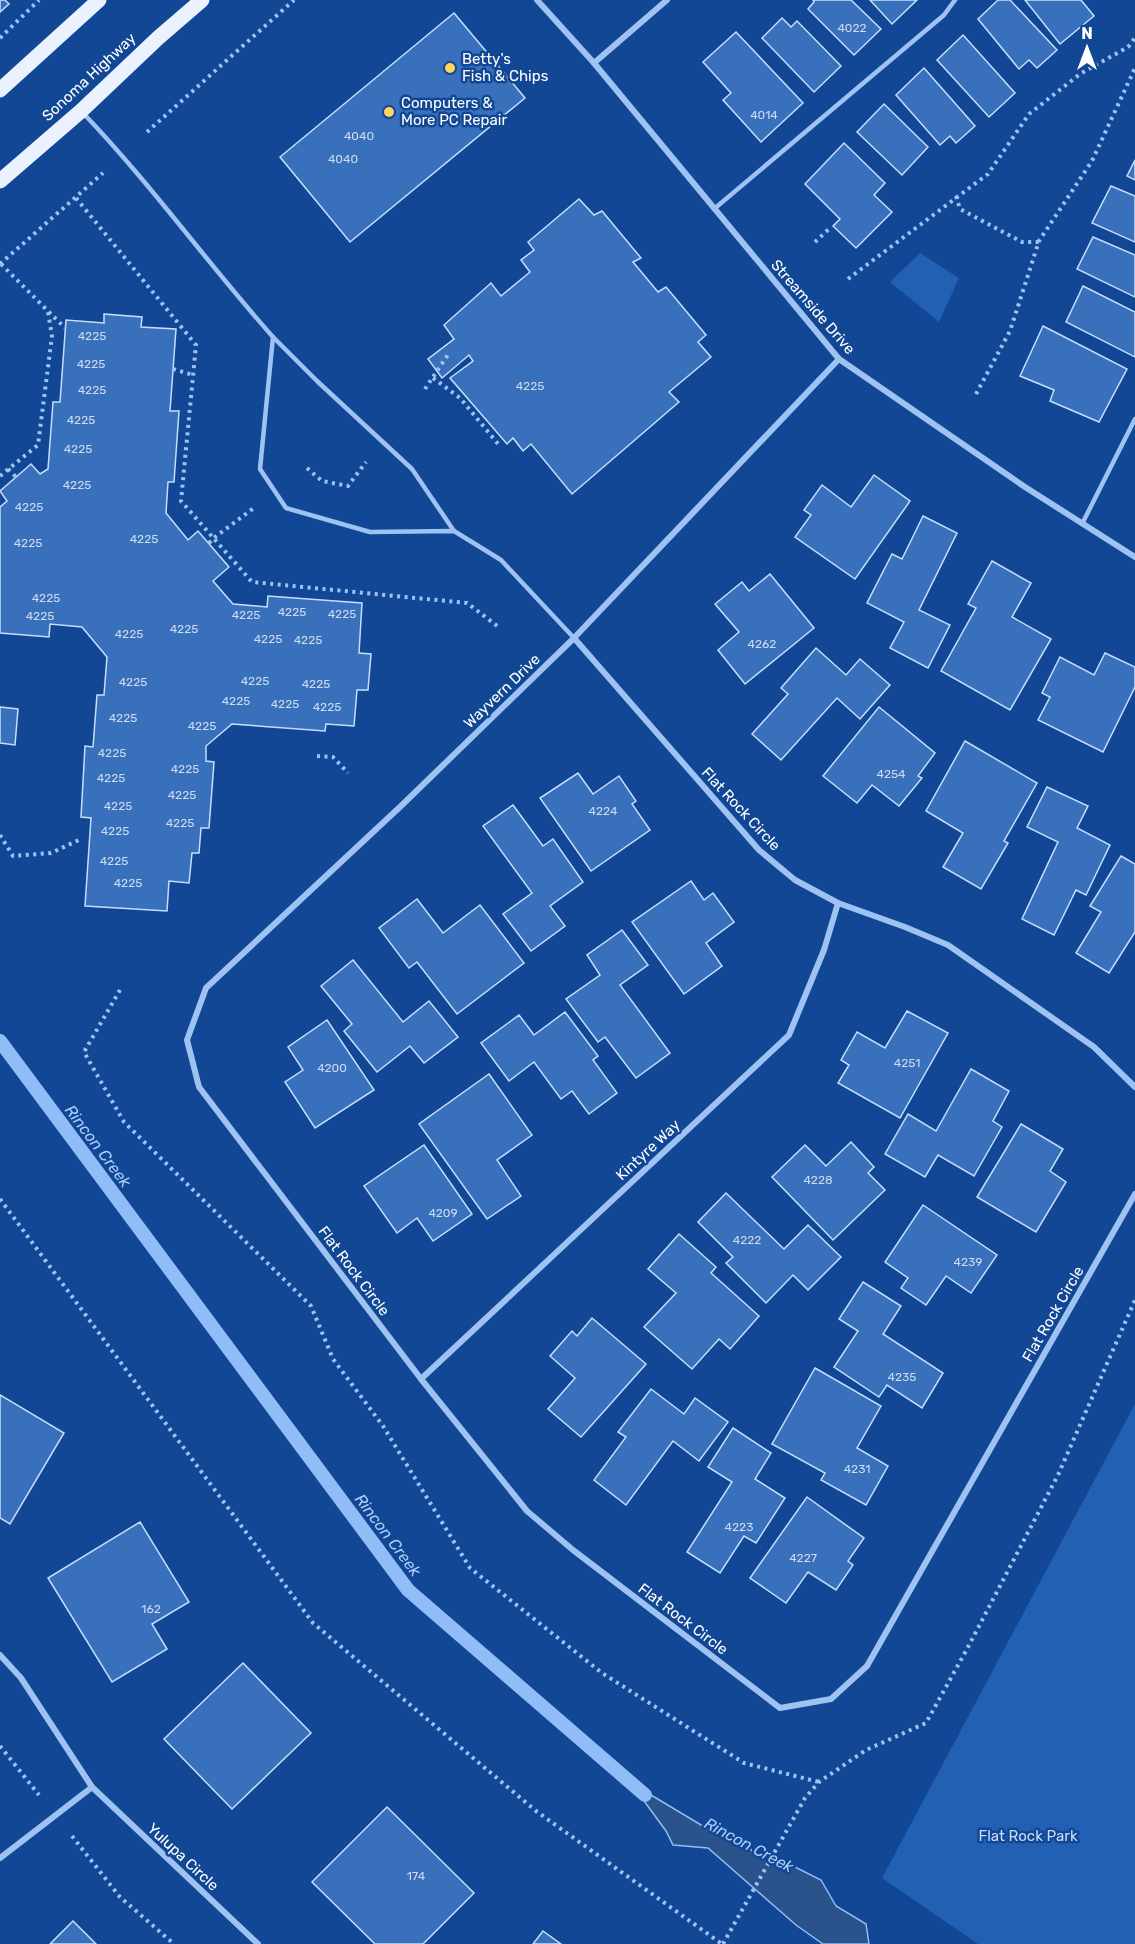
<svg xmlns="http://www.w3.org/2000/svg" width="1135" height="1944" viewBox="0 0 1135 1944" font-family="Rubik,sans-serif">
<rect width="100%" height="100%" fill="#114794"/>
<g fill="#2260b3">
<polygon points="920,253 959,278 939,322 890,282"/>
<polygon points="1135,1404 1135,1944 978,1944 882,1878"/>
</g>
<polygon fill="#2a528b" stroke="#90bdf7" stroke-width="1.5" points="631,1783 711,1831 744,1840 752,1851 785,1862 821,1880 836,1906 866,1924 869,1944 823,1944 796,1925 708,1848 673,1845 666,1831"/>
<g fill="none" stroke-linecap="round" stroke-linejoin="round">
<polyline stroke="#90bdf7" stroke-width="14" points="0,1041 408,1590 645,1795"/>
</g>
<g fill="#3970bc" stroke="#c6defd" stroke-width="1.5">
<polygon points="0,0 5,0 9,4 0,12"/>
<polygon points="813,0 851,0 881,29 854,55 808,9 814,2"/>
<polygon points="870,0 917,0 892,24"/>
<polygon points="998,0 1010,0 1057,50 1037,68 1029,60 1019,69 978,19"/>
<polygon points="1025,0 1081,0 1094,16 1060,44"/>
<polygon points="454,13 525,98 350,242 280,157"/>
<polygon points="782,18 791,27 797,21 841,66 814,92 762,38"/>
<polygon points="736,32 803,103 761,142 723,100 731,93 703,62"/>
<polygon points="963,35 1015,93 989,117 937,60"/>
<polygon points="924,68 975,126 956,143 950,136 940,145 896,95"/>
<polygon points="884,104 928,147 902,175 857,132"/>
<polygon points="844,143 885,183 874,195 892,212 856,248 833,226 840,219 805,184"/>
<polygon points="1135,160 1135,180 1127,176"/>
<polygon points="1111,186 1135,196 1135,242 1092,223"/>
<polygon points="579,199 594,215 602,211 641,258 633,262 658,292 666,287 706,335 698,342 711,357 669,392 679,402 572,494 531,444 523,451 513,438 507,444 450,378 473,361 469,355 442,378 428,359 454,339 444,325 491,283 501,296 530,272 521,260 534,250 528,242"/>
<polygon points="1093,237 1135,255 1135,297 1077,269"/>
<polygon points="1083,286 1135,312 1135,357 1066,322"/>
<polygon points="104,314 142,317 141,327 176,329 170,411 179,411 174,482 168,482 166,513 188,540 198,531 229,567 213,581 233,604 267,607 268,596 362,603 359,653 371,654 368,690 357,690 354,726 326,724 325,731 232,724 206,746 206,761 214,762 209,828 201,828 199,853 192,853 189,883 169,881 167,911 85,906 91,818 81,817 85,746 93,747 97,695 104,695 107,657 82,627 50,624 49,637 0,633 0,507 7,501 0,491 31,464 40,474 48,469 53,402 60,402 66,320 104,323"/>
<polygon points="1043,326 1127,369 1099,422 1050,401 1054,390 1020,376"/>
<polygon points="874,475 910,501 855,579 795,537 811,515 804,510 822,485 851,507"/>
<polygon points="923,516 957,533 919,610 950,625 928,668 890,648 904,622 867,603 892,554 902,559"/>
<polygon points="992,561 1031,583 1012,617 1051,639 1010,710 941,671 976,608 968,604"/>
<polygon points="770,574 814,628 745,684 718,650 739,632 715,604 742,582 749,591"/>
<polygon points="816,648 846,675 860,659 890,685 860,719 837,698 781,760 752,734 788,694 781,688"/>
<polygon points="1105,653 1135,667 1135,687 1103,752 1038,720 1050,697 1042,693 1060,657 1094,675"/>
<polygon points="0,707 18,709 15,745 0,743"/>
<polygon points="879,707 935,753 918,776 922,778 899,806 872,785 857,803 823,776"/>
<polygon points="965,741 1037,783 1004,841 1008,843 981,889 943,867 963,833 926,811"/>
<polygon points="578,773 593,794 619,776 636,801 632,804 650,830 591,871 540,798"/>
<polygon points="1047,787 1088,806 1077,828 1110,845 1086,895 1076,890 1054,935 1022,919 1058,842 1027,827"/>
<polygon points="513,805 543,846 553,839 583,882 550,906 565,926 531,951 503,914 532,893 483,826"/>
<polygon points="1121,856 1135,864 1135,932 1109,973 1076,953 1101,912 1090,906"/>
<polygon points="691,881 704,900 713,893 734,922 706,943 722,966 684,994 632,922"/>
<polygon points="417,899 443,933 480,905 524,963 457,1014 417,962 409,968 379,928"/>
<polygon points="622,930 648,965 620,985 670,1053 636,1078 605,1037 598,1042 566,999 600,975 587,955"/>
<polygon points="353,960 403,1022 429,1001 458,1037 424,1063 410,1046 377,1072 344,1031 352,1024 321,986"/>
<polygon points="907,1011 948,1033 900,1118 838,1083 849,1065 841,1060 857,1032 885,1048"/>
<polygon points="565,1012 598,1056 593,1060 617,1093 589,1114 572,1091 561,1099 534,1062 509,1081 481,1043 519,1015 534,1035"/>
<polygon points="327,1020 374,1090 315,1128 285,1082 303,1070 288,1047"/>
<polygon points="971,1069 1009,1091 993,1121 1002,1127 974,1176 938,1155 925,1177 885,1154 908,1114 936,1131"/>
<polygon points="489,1074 532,1135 497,1160 521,1196 487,1219 419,1124"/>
<polygon points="1021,1124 1063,1149 1050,1171 1066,1182 1036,1232 977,1197"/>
<polygon points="851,1142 874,1167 868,1173 885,1190 833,1240 772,1177 805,1145 826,1166"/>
<polygon points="424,1145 472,1214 433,1241 417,1218 397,1233 364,1186"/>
<polygon points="726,1193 784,1249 808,1225 841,1257 808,1290 793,1275 766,1303 726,1263 733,1257 698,1222"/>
<polygon points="923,1205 997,1255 971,1293 946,1276 926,1305 901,1288 908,1278 885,1262"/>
<polygon points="679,1234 716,1267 711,1273 759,1316 730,1349 719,1339 692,1369 644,1327 676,1293 648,1269"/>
<polygon points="863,1282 901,1306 883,1334 943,1373 922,1408 887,1385 879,1397 834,1367 858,1331 839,1319"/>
<polygon points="592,1318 646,1364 581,1437 548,1409 575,1378 550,1356 572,1331 577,1336"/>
<polygon points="815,1368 881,1406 857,1448 888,1466 866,1505 821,1480 825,1473 772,1444"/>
<polygon points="651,1389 684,1414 695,1398 728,1422 699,1461 673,1441 626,1505 594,1480 626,1437 618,1432"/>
<polygon points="0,1395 64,1433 10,1524 0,1518"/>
<polygon points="733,1428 771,1453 755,1479 785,1498 756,1543 744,1536 720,1573 687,1552 732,1482 708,1467"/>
<polygon points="807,1497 864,1538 848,1561 853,1565 836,1590 808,1572 786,1603 750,1578"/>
<polygon points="140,1522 189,1602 152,1624 167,1649 112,1682 48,1578"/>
<polygon points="243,1663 311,1733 232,1809 164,1739"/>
<polygon points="387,1807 474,1893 423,1944 375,1944 312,1882"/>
<polygon points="73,1921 96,1944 50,1944"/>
<polygon points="543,1931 561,1944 533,1944"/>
</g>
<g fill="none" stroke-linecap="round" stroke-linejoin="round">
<g stroke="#9ec3f3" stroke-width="4" stroke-dasharray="3 4.5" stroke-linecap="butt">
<polyline points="0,38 39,0"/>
<polyline points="147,132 294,0"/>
<polyline points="956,196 960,209 1022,242 1039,242"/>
<polyline points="76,198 196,345 181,501 252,582 467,603 500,628"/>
<polyline points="815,242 829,229"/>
<polyline points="0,264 103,173"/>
<polyline points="1,264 65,328"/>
<polyline points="848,279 988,174 1029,114 1080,74 1128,47 1135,38"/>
<polyline points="173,369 193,375"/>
<polyline points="433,378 460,398 499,445"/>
<polyline points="425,389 449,353"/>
<polyline points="976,394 1010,331 1039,241 1092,161 1135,68"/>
<polyline points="307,468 322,481 348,486 366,462"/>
<polyline points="8,469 16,477"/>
<polyline points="0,476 38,445 52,336 48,312"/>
<polyline points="209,543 215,537 255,507"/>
<polyline points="317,756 333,757 348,773"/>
<polyline points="0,835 13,856 51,853 81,839"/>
<polyline points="120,990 84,1052 124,1122 311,1306 333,1359 383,1426 470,1568 602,1673 744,1763 819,1782"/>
<polyline points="0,1199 313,1623 536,1811 722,1944"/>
<polyline points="0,1746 39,1795"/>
<polyline points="72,1836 120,1897 174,1944"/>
<polyline points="723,1944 805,1798 819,1782 866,1750 926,1723 967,1649 1058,1475 1135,1300"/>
</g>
<g stroke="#9ec3f3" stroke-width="4.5">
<path d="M83,113C151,184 208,264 273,337L260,469L286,508L370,532L454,531L501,560L574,638"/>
<polyline points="714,209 944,15 955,0"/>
<polyline points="273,337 317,381 412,469 454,531"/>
<polyline points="1082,524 1135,419"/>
</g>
<g stroke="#9ec3f3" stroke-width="6">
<polyline points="537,0 594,63 839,359 1025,487 1135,557"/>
<polyline points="594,63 667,0"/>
<polyline points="839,359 574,638 401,806 206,988 187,1040 199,1087 421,1379 527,1511 573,1550 780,1708 831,1699 867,1666 1135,1194"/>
<polyline points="574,638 759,850 795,880 838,903 905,927 948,945 1094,1047 1135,1087"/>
<polyline points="421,1379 789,1035 824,950 838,903"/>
<polyline points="0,1655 21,1678 92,1787 258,1944"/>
<polyline points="0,1858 92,1787"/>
</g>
<g stroke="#eaf2ff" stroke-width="15">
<polyline points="0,90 99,0"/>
<polyline points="0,181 81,111 158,38 202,0"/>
</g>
</g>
<g fill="#ffd560" stroke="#114794" stroke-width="2">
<circle cx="450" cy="68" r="6"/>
<circle cx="389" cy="112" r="6"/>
</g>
<g text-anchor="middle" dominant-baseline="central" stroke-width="5" stroke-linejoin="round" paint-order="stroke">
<g font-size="12" fill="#cedbee">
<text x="852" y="28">4022</text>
<text x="764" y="115">4014</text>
<text x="359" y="136">4040</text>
<text x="343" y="159">4040</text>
<text x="92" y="336">4225</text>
<text x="91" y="364">4225</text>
<text x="530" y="386">4225</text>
<text x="92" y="390">4225</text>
<text x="81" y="420">4225</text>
<text x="78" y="449">4225</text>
<text x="77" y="485">4225</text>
<text x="29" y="507">4225</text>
<text x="144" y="539">4225</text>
<text x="28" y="543">4225</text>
<text x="46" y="598">4225</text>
<text x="292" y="612">4225</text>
<text x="342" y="614">4225</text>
<text x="246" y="615">4225</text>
<text x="40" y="616">4225</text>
<text x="184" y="629">4225</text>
<text x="129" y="634">4225</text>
<text x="268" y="639">4225</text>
<text x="308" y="640">4225</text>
<text x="762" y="644">4262</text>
<text x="255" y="681">4225</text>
<text x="133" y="682">4225</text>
<text x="316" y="684">4225</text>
<text x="236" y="701">4225</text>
<text x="285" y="704">4225</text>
<text x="327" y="707">4225</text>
<text x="123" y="718">4225</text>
<text x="202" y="726">4225</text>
<text x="112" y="753">4225</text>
<text x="185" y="769">4225</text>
<text x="891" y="774">4254</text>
<text x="111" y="778">4225</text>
<text x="182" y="795">4225</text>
<text x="118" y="806">4225</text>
<text x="603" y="811">4224</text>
<text x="180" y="823">4225</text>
<text x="115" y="831">4225</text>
<text x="114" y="861">4225</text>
<text x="128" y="883">4225</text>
<text x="907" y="1063">4251</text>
<text x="332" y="1068">4200</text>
<text x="818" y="1180">4228</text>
<text x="443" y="1213">4209</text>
<text x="747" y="1240">4222</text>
<text x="968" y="1262">4239</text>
<text x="902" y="1377">4235</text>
<text x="857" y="1469">4231</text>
<text x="739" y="1527">4223</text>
<text x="803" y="1558">4227</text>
<text x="151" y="1609">162</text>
<text x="416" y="1876">174</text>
</g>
<g font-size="15" fill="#fff" stroke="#114794" text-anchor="start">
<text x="462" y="59">Betty's<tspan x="462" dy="17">Fish &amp; Chips</tspan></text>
<text x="401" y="103">Computers &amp;<tspan x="401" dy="17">More PC Repair</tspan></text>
</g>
<g font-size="15" fill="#fff" stroke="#114794">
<text transform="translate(89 77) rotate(-43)">Sonoma Highway</text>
<text transform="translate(813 307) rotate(49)">Streamside Drive</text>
<text transform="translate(502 691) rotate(-44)">Wayvern Drive</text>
<text transform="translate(741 809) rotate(47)">Flat Rock Circle</text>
<text transform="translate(648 1150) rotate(-43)">Kintyre Way</text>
<text transform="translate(354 1271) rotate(53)">Flat Rock Circle</text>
<text transform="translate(1053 1314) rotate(-60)">Flat Rock Circle</text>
<text transform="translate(683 1619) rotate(37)">Flat Rock Circle</text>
<text transform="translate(183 1857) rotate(43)">Yulupa Circle</text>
</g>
<g font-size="15" fill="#c6defd" stroke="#114794">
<text x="1028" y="1836">Flat Rock Park</text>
</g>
<g font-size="16" font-style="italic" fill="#abcdfa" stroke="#114794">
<text transform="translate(98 1146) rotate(53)">Rincon Creek</text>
<text transform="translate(388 1535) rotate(53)">Rincon Creek</text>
<text transform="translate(749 1845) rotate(28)">Rincon Creek</text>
</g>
</g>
<g transform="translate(1087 48)" stroke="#114794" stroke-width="4.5" paint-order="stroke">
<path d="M0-4.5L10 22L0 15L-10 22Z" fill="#ffffff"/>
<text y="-9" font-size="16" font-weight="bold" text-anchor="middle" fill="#ffffff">N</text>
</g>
</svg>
